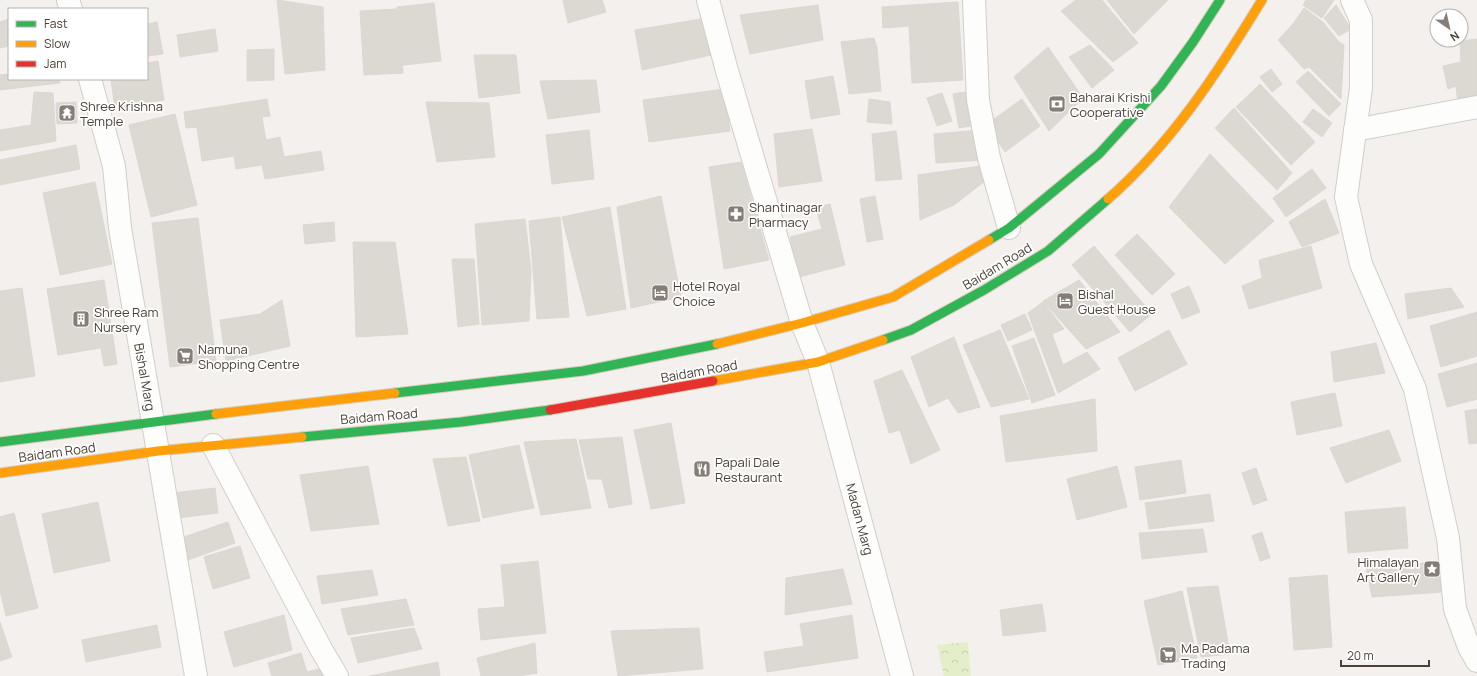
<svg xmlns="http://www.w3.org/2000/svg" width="1477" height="676" viewBox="0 0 1477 676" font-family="Manrope,sans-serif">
<defs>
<pattern id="forest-crowns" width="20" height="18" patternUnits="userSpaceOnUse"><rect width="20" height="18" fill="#e4efca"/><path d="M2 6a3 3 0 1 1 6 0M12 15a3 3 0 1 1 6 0" fill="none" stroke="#c5ceae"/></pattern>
</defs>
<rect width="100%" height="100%" fill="#f3f0ed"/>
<polygon fill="url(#forest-crowns)" points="968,642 971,676 944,676 937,645"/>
<g fill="#dcd8d2" stroke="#dcd7d2">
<polygon points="277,0 323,7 325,70 285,74"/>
<polygon points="563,0 602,0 606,12 568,23"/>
<polygon points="1076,0 1102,0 1138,43 1113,62 1061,11"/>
<polygon points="1107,0 1167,0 1167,1 1134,34"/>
<polygon points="1306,0 1334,0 1322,18 1303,5"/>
<polygon points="958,2 963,80 912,83 909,26 883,28 882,7"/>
<polygon points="434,3 441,61 403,65 397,7"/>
<polygon points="818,5 823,40 750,54 740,15"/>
<polygon points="1336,5 1351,29 1339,36 1324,18"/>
<polygon points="1304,8 1323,22 1339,42 1344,45 1341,99 1309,67 1304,69 1278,40 1293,24"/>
<polygon points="397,9 403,73 364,75 360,11"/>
<polygon points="707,18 716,54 642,70 635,30"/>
<polygon points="9,19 9,46 0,48 0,22"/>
<polygon points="157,22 163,54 147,56 147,24"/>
<polygon points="215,29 218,51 180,57 177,35"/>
<polygon points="874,38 877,48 881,91 849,94 841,42"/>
<polygon points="1477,39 1477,100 1458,104 1456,86 1448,89 1443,66 1461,62 1460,41"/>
<polygon points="1090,45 1114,70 1092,88 1069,57"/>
<polygon points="1048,47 1083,98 1049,131 1014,77"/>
<polygon points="274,49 274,80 247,81 247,50"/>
<polygon points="474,55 516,55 520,93 479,98"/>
<polygon points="158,61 164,100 115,108 111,79 147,79 147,63"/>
<polygon points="1271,69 1282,84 1272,92 1260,77"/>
<polygon points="1308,71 1341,104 1329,116 1296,82"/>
<polygon points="9,74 9,79 59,79 60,83 0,90 0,75"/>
<polygon points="833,76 840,114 811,119 805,81"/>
<polygon points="596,80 600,112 548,119 540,81"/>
<polygon points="1260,84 1315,142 1291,165 1236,107"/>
<polygon points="724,89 730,131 649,142 643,100"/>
<polygon points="971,91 976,125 959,128 953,94"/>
<polygon points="34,92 53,93 56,141 0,151 0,130 31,125"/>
<polygon points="942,93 952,121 937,126 927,98"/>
<polygon points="267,99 270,116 262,117 266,140 280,137 284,157 321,151 324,170 265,179 262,165 236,169 234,156 202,161 197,127 186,128 184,112"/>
<polygon points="869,99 890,102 892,124 867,122"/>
<polygon points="1022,99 1040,126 1005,152 987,124"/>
<polygon points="76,102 77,123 57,124 56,103"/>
<polygon points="426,102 489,103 495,157 437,162"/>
<polygon points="1234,108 1292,173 1277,190 1215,128"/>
<polygon points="1313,109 1332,123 1322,137 1303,122"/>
<polygon points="175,114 197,205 151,217 129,125"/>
<polygon points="812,129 822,181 779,187 774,134"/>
<polygon points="589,130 594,179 552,184 546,135"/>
<polygon points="981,130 983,160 936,163 934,134"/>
<polygon points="896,131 902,179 876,181 872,134"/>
<polygon points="76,145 80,169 0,185 0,160"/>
<polygon points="1210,154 1274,221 1225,264 1169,207"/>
<polygon points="741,162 769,260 724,269 709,167"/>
<polygon points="981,166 985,181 954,205 920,220 918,175"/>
<polygon points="1312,169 1326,188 1286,217 1273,198"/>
<polygon points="95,182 112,264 60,275 43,193"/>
<polygon points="661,196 681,297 631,308 617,207"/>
<polygon points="875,196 883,239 867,242 860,199"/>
<polygon points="1325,199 1339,233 1302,247 1289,222"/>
<polygon points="830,204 845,265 799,277 790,237 822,229 816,208"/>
<polygon points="610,207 626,309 587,316 562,217"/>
<polygon points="560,217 569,317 537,319 529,221"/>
<polygon points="198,218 216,361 170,367 152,223"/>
<polygon points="525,219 531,270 529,321 482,325 475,224"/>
<polygon points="334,222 335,241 305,244 303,225"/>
<polygon points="1137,234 1175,274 1152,295 1115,255"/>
<polygon points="353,242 395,242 408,334 356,337"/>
<polygon points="1094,246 1152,314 1130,332 1072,265"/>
<polygon points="1311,246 1322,288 1249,309 1242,286 1262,278 1259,260"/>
<polygon points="452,259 474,259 479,324 458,327"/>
<polygon points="104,280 117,364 104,366 101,348 58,355 47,289"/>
<polygon points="1079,280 1120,332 1086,349 1043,301"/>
<polygon points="1189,286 1200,312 1182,319 1171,294"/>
<polygon points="22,288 35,376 0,382 0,291"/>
<polygon points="1451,288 1464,307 1408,319 1405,294"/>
<polygon points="282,300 290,346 226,361 220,320 260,314"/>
<polygon points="1043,302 1064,329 1052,334 1063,365 1087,352 1100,369 1058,393 1028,313"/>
<polygon points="1477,312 1477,356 1441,367 1430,326"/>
<polygon points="1025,314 1032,330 1008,341 1001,325"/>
<polygon points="1000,330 1029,399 991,407 963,345"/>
<polygon points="1169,330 1187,364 1135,391 1118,358"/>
<polygon points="954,337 980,407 958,413 948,398 929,407 911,357"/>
<polygon points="1034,338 1055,395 1032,403 1012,346"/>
<polygon points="1376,343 1385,373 1334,382 1331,352"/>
<polygon points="1477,363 1477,399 1447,407 1438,374"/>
<polygon points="902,370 940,450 911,464 900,430 889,433 874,381"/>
<polygon points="1335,393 1342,426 1297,435 1291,402"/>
<polygon points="1095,399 1097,451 1006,462 1000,416"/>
<polygon points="1477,409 1477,443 1469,444 1465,411"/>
<polygon points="671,423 685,503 651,509 634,430"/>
<polygon points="1389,430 1401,461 1346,483 1330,448"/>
<polygon points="622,437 632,504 609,508 602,479 588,479 579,440"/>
<polygon points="576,439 591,508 541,515 524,442"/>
<polygon points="519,445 534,508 483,518 469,455"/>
<polygon points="466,457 480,521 448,526 433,459"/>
<polygon points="1181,460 1186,493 1140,500 1135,467"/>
<polygon points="368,466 379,524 311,531 300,475"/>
<polygon points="1117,466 1127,507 1077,520 1067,479"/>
<polygon points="1256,468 1267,500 1253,505 1242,473"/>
<polygon points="215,488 218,513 177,518 173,493"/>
<polygon points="1210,494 1214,521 1149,529 1145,503"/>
<polygon points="98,502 110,561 54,573 42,514"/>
<polygon points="1405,507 1408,548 1348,553 1345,512"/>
<polygon points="14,513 38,608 6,616 0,591 0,517"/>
<polygon points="228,522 235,543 185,561 178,539"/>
<polygon points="1203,529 1207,552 1142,559 1139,533"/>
<polygon points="1262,532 1270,558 1260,561 1252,536"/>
<polygon points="240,546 250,578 213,589 204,557"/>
<polygon points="538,561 546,633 481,640 478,609 505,607 501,565"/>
<polygon points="1440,562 1442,592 1372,597 1366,567"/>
<polygon points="843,569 852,604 785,615 786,578"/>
<polygon points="372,570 378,595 322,604 317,576"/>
<polygon points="1327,575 1332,647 1294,650 1289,578"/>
<polygon points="1218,586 1230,654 1201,657 1187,588"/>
<polygon points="1182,591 1197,658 1158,665 1144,601"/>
<polygon points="406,599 414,625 348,635 341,609"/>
<polygon points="1042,604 1046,631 1003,636 1000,610"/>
<polygon points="284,615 292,650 234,667 224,632"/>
<polygon points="852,615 858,658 767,672 764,652 804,646 800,624"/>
<polygon points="0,622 12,657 0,661"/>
<polygon points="157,625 161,647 86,662 82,640"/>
<polygon points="414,628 422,649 358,663 351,638"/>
<polygon points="699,628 703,669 618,676 611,631"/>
<polygon points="535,643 537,673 519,676 481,676 477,658"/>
<polygon points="301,653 307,672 327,667 329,676 272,676 268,663"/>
<polygon points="438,662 440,676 370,676"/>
</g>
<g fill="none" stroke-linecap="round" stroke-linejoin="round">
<g stroke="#d1ceca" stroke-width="24">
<g id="street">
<polyline points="68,0 71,9"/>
<polyline points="708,0 727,71 802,323 818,362 902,676"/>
<polyline points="974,0 978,100 989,158 1009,228"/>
<polyline points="1352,0 1361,20 1361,88 1346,197 1361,264 1415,389 1448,538 1455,609 1469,647 1477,661"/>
<polyline points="90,79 114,166 120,228 196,676"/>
<polyline points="1355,130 1477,107"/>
<polyline points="213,445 321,649 337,676"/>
</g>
</g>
<g stroke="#d8cbb8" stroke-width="11">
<g id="fast">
<polyline points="989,240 1009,228 1099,154 1161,86 1193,42 1220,0"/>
<polyline points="883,340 911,330 984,290 1048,251 1108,199"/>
<polyline points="395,393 583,371 717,344"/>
<polyline points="302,437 461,422 550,410"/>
<polyline points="0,442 216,414"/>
</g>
</g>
<g stroke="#d8cbb8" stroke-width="11">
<g id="slow">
<path d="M1108,199C1172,143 1218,72 1262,0"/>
<polyline points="717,344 802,323 893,297 989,240"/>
<polyline points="713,381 818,362 883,340"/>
<polyline points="216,414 395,393"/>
<polyline points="0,473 158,451 302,437"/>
</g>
</g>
<g stroke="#d8cbb8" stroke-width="11">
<polyline id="jam" points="550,410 713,381"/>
</g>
<use href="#street" stroke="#fdfdfc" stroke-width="22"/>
<use href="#fast" stroke="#30b455" stroke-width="9"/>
<use href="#slow" stroke="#ff9f0a" stroke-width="9"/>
<use href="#jam" stroke="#e5322d" stroke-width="9"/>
</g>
<defs>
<g id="bank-square" transform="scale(0.9)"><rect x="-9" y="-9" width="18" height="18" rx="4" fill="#867e76" stroke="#fff"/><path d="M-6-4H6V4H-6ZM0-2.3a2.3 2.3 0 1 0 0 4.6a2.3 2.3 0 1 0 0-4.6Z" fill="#fff"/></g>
<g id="temple-square" transform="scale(0.9)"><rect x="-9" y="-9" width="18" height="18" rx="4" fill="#867e76" stroke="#fff"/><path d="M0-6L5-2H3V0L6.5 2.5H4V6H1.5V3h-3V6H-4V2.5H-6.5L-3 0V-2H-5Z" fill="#fff"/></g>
<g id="pharmacy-square" transform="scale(0.9)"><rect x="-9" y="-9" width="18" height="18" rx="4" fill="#867e76" stroke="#fff"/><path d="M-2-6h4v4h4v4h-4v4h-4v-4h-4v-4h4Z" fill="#fff"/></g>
<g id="hotel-square" transform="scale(0.9)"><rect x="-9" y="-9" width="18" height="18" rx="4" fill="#867e76" stroke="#fff"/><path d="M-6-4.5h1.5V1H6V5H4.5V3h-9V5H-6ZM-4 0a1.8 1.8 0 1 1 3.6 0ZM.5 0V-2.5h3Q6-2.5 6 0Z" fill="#fff"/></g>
<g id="building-square" transform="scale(0.9)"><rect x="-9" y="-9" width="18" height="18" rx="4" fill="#867e76" stroke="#fff"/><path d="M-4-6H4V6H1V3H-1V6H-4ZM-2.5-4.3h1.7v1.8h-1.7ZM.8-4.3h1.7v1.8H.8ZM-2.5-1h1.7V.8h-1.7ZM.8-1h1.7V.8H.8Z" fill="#fff"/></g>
<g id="supermarket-square" transform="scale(0.9)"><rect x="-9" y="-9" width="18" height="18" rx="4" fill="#867e76" stroke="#fff"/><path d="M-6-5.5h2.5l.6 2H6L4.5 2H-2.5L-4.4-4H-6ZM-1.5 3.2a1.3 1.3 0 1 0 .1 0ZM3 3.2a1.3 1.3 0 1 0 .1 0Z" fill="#fff"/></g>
<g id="restaurant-square" transform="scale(0.9)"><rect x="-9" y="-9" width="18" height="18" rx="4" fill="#867e76" stroke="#fff"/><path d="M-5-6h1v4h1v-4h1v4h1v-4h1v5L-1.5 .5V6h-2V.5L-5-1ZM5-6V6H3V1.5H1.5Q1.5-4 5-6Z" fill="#fff"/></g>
<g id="sight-square" transform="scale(0.9)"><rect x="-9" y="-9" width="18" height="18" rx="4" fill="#867e76" stroke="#fff"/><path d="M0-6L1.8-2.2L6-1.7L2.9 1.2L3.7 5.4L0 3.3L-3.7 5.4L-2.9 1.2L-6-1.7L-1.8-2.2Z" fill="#fff"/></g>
</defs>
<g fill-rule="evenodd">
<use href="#bank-square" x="1057" y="104"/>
<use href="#temple-square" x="67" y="113"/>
<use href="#pharmacy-square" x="736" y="214"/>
<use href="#hotel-square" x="660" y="293"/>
<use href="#hotel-square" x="1065" y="301"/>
<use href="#building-square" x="81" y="319"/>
<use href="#supermarket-square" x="185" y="356"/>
<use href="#restaurant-square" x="702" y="469"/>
<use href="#sight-square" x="1432" y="569"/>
<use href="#supermarket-square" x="1168" y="655"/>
</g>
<g text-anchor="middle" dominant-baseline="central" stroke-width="3.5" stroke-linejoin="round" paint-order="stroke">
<g font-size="13" fill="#4c4136" stroke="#fff" text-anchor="start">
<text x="1070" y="97">Baharai Krishi<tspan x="1070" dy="15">Cooperative</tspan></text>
<text x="80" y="106">Shree Krishna<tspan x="80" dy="15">Temple</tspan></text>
<text x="749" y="207">Shantinagar<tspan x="749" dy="15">Pharmacy</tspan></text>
<text x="673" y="286">Hotel Royal<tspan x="673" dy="15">Choice</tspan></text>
<text x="1078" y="294">Bishal<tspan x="1078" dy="15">Guest House</tspan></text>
<text x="94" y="312">Shree Ram<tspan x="94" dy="15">Nursery</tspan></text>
<text x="198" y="349">Namuna<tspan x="198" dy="15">Shopping Centre</tspan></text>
<text x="715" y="462">Papali Dale<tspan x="715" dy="15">Restaurant</tspan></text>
<text x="1419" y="562" text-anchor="end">Himalayan<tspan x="1419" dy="15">Art Gallery</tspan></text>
<text x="1181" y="648">Ma Padama<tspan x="1181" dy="15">Trading</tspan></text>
</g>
<g font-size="13" fill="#4c4136" stroke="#fff">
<text transform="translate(997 266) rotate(-31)">Baidam Road</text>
<text transform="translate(699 371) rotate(-10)">Baidam Road</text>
<text transform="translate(145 377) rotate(80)">Bishal Marg</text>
<text transform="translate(379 416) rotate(-5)">Baidam Road</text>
<text transform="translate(57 452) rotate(-8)">Baidam Road</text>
<text transform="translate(860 519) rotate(75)">Madan Marg</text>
</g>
</g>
<rect x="8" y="8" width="140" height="72" fill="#ffffff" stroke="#b7b3af"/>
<rect x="16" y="21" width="20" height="6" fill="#30b455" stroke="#b7b3af"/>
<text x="44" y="28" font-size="12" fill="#4c4136">Fast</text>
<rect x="16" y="41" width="20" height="6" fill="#ff9f0a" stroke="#b7b3af"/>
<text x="44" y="48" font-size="12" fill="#4c4136">Slow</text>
<rect x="16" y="61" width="20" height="6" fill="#e5322d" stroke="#b7b3af"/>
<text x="44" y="68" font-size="12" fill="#4c4136">Jam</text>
<g transform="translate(1449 28) rotate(146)"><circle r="19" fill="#ffffff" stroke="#b7b3af"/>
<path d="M0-3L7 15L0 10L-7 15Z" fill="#867e76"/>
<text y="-6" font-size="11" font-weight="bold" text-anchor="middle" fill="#4c4136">N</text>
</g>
<path d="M1341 660v6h88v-6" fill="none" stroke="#4c4136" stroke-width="2"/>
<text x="1347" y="660" font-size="12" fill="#4c4136" stroke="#ffffff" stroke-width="3" paint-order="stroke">20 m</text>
</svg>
